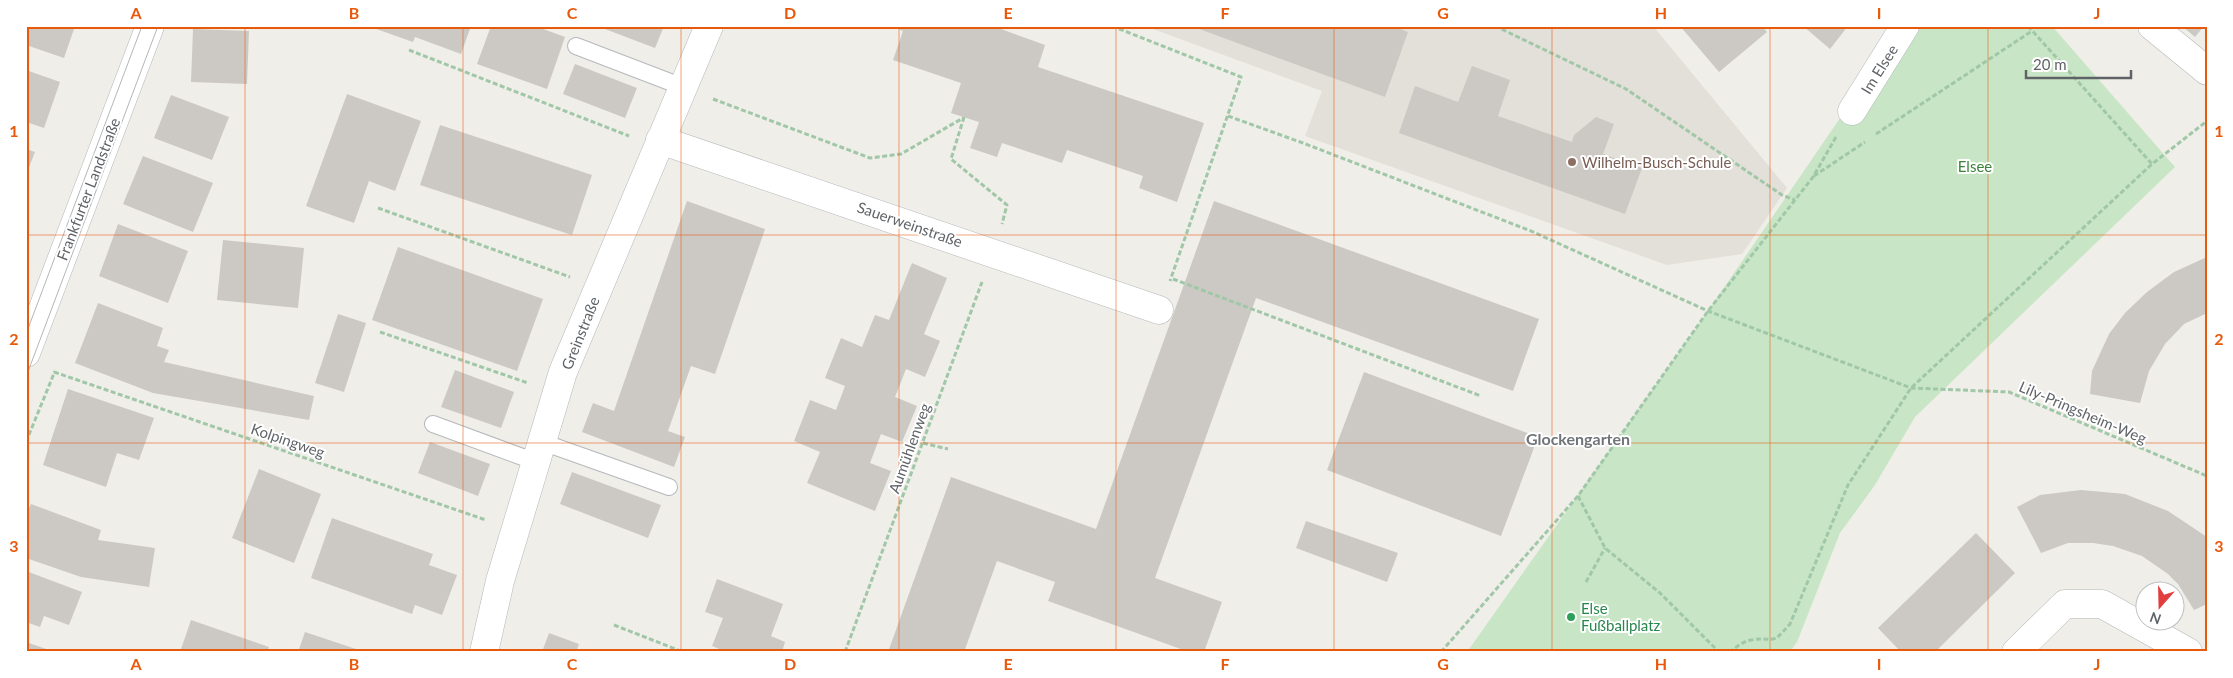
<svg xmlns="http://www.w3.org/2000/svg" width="2233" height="678" viewBox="0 0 2233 678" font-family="Lato,sans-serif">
<rect width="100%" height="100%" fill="#f0eee8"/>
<polygon fill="#e3dfd9" points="1154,26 1653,26 1787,188 1742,254 1667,265 1305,136 1322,91 1153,29"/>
<polygon fill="#c8e6c6" points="1903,26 2052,26 2175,167 1915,417 1875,485 1840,533 1797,642 1790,652 1467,652 1708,311"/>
<g fill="#ccc9c4">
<polygon points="26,26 75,26 64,58 26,45"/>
<polygon points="368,26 471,26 461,54 415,37 413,42"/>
<polygon points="491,26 535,26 565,37 547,89 477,64"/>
<polygon points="597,26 664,26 655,48"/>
<polygon points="891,26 993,26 1045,45 1038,67 1204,123 1177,202 1139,188 1143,176 1067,150 1062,163 1002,143 997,157 970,148 979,122 951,113 961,83 893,60 903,31"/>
<polygon points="1191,26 1393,26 1408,32 1385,97"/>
<polygon points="1680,26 1762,26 1767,32 1719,72"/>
<polygon points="1803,26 1848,26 1830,49"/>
<polygon points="2182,26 2204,26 2195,37"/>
<polygon points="193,29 249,31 247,84 191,82"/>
<polygon points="575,64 637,88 625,118 563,94"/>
<polygon points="1472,66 1510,80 1498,116 1572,142 1574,135 1596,117 1614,124 1603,154 1642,168 1625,214 1399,133 1415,86 1458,102"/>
<polygon points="26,70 60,82 44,128 26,122"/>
<polygon points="347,94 421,121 395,191 369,181 354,223 306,206"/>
<polygon points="171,95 229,117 212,160 154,138"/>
<polygon points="440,125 592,175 572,235 420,185"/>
<polygon points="26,149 35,152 26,175"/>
<polygon points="143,156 213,183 193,232 123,204"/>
<polygon points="687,201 765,229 715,374 691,366 668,431 685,437 674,467 582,432 593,403 614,411"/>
<polygon points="1214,201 1539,319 1513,391 1256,298 1155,578 1222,602 1204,652 1189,652 1048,601 1055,582 997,561 964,652 888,652 951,477 1096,529"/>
<polygon points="118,224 188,251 168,303 99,276"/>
<polygon points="223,240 304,248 298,308 217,300"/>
<polygon points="398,247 543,299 517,371 372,320"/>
<polygon points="2207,257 2207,313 2184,324 2165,344 2149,371 2140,403 2090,394 2092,371 2109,334 2125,313 2147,292 2174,272"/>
<polygon points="912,263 947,278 924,334 940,341 925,377 906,369 895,397 917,406 902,442 881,434 870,463 891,471 875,511 807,483 820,452 794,441 810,400 836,410 845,386 825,378 841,338 862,347 875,315 889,320"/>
<polygon points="98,303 163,328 157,346 169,350 164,362 314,396 309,420 153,393 75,363"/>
<polygon points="338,314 366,323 344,392 315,383"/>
<polygon points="455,370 514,392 501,428 441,407"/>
<polygon points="1364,372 1538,437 1501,536 1327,470"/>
<polygon points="68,389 154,418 139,460 117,453 106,487 43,465"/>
<polygon points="430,442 490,464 478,496 418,473"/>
<polygon points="259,469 321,494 294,563 232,538"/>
<polygon points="572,472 661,505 648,538 560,504"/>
<polygon points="2081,490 2125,494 2168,511 2204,535 2207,538 2207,604 2194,610 2178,584 2168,574 2142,556 2113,546 2093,543 2068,543 2041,553 2017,507 2040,495"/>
<polygon points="31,504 101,530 98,540 155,548 149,587 81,577 26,558 26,515"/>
<polygon points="332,518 433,554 429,565 457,575 442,615 415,605 412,614 311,578"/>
<polygon points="1306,521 1398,553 1387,582 1296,548"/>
<polygon points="1976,533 2015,573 1935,652 1901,652 1878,628"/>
<polygon points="26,571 82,592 69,625 44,616 40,627 26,622"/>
<polygon points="717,579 783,604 771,636 785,642 782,652 727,652 712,646 723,618 705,612"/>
<polygon points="191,620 269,647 267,652 180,652"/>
<polygon points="305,632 362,651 362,652 298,652"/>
<polygon points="549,633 579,644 576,652 542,652"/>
<polygon points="26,642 52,651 52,652 26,652"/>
</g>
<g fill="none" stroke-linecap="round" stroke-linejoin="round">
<g stroke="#b5b8bb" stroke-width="18">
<g id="lane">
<polyline points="576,46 683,87"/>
<polyline points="433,424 536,462"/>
<polyline points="542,442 669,487"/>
</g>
</g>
<g stroke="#b5b8bb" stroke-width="29">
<g id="street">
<polyline points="2152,26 2207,71"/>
<polyline points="1852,111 1905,26"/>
<polyline points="660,140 1159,310"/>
<polyline points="484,652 500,581 563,372 709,26"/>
<polyline points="2016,652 2065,604 2102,604 2188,652"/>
</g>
</g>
<g stroke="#b4b7bb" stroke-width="29">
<polyline id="secondary" points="26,353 150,26"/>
</g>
<g stroke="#a0c7a8" stroke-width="3" stroke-dasharray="5 2.5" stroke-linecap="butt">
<polyline points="1112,26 1241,77 1170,281"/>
<polyline points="1495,26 1626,89 1782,195 1795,200"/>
<polyline points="2028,26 2152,164"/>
<polyline points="996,27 997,26"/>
<polyline points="409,50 629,136"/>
<polyline points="713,99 870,158 901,154 963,118"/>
<polyline points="1228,116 1303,143 1531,231 1708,311 1911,388 2009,392 2207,476"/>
<polyline points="964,117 951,159 1007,205 1002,224"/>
<polyline points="1876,134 2032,31"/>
<polyline points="1814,176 1865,142"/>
<polyline points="378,208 570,277"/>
<polyline points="1173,279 1481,396"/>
<polyline points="380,332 528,383"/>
<polyline points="54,372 486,520"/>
<polyline points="26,442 55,371"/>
<polyline points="923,443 948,449"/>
<polyline points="1578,496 1605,548 1660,593 1719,652"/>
<polyline points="1586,582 1605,548"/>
<polyline points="614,625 683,652"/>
<polyline points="845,652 982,282"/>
<polyline points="1441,652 1578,496 1708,311 1813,177 1836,137"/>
<path d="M1729,652C1736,648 1743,641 1751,640C1776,636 1770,647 1790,624L1848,485L1911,388L2152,164L2207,121"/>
</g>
<use href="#lane" stroke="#fff" stroke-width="16"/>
<use href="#street" stroke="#fff" stroke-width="28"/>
<use href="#secondary" stroke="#fff" stroke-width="28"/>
<g stroke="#b5b6b7" stroke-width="1">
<polyline points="26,334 142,26"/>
<polyline points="26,377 158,26"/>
</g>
</g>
<path fill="none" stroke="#e8590c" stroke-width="1" stroke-opacity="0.55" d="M245,26V652M463,26V652M681,26V652M899,26V652M1116,26V652M1334,26V652M1552,26V652M1770,26V652M1988,26V652M26,235H2207M26,443H2207"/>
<circle fill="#8d6e63" stroke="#fff" stroke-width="2" cx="1572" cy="162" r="5"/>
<circle fill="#2e9e5b" stroke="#fff" stroke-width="2" cx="1571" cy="617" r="5"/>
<g text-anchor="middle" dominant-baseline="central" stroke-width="4" stroke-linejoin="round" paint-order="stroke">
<g font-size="15" fill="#5f6367" stroke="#fff">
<text transform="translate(1879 69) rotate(-58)">Im Elsee</text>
<text transform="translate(88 189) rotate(-69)">Frankfurter Landstraße</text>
<text transform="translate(910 224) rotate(19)">Sauerweinstraße</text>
<text transform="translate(580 333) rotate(-68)">Greinstraße</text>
<text transform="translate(2083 412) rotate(23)">Lily-Pringsheim-Weg</text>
<text transform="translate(288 440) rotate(19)">Kolpingweg</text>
<text transform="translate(909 448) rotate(-70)">Aumühlenweg</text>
</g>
<g font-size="15" fill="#785e54" stroke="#fff" text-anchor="start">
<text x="1582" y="162">Wilhelm-Busch-Schule</text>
</g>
<g font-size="15" fill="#3c833a" stroke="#fff">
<text x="1975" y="166">Elsee</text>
</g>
<g font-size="15" fill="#27864d" stroke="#fff" text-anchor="start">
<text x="1581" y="608">Else<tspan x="1581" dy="17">Fußballplatz</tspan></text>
</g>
<g font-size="16" font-weight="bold" fill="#707579" stroke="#fff">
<text x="1578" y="438">Glockengarten</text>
</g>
</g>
<rect width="2233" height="678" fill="none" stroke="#ffffff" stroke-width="55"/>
<g transform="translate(2160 606) rotate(200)"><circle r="24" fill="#ffffff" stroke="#bfc1c2"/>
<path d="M0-4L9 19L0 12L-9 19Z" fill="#e13e3d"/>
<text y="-8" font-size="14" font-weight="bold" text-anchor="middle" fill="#5f6367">N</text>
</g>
<path d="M2026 70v8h105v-8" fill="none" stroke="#5f6367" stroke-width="2.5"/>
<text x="2033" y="70" font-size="15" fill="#5f6367" stroke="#ffffff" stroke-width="4" paint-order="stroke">20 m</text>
<rect x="28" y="28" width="2178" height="622" fill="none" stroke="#e8590c" stroke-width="2"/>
<g font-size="16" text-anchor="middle" font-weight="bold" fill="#e8590c">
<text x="136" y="19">A</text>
<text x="354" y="19">B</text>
<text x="572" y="19">C</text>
<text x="790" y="19">D</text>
<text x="1008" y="19">E</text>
<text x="1225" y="19">F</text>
<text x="1443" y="19">G</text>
<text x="1661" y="19">H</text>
<text x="1879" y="19">I</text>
<text x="2097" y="19">J</text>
<text x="14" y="137">1</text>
<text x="2219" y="137">1</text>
<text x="14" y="345">2</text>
<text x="2219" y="345">2</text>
<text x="14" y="552">3</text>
<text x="2219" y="552">3</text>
<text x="136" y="670">A</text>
<text x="354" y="670">B</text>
<text x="572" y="670">C</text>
<text x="790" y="670">D</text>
<text x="1008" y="670">E</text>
<text x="1225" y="670">F</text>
<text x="1443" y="670">G</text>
<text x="1661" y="670">H</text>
<text x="1879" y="670">I</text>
<text x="2097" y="670">J</text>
</g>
</svg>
